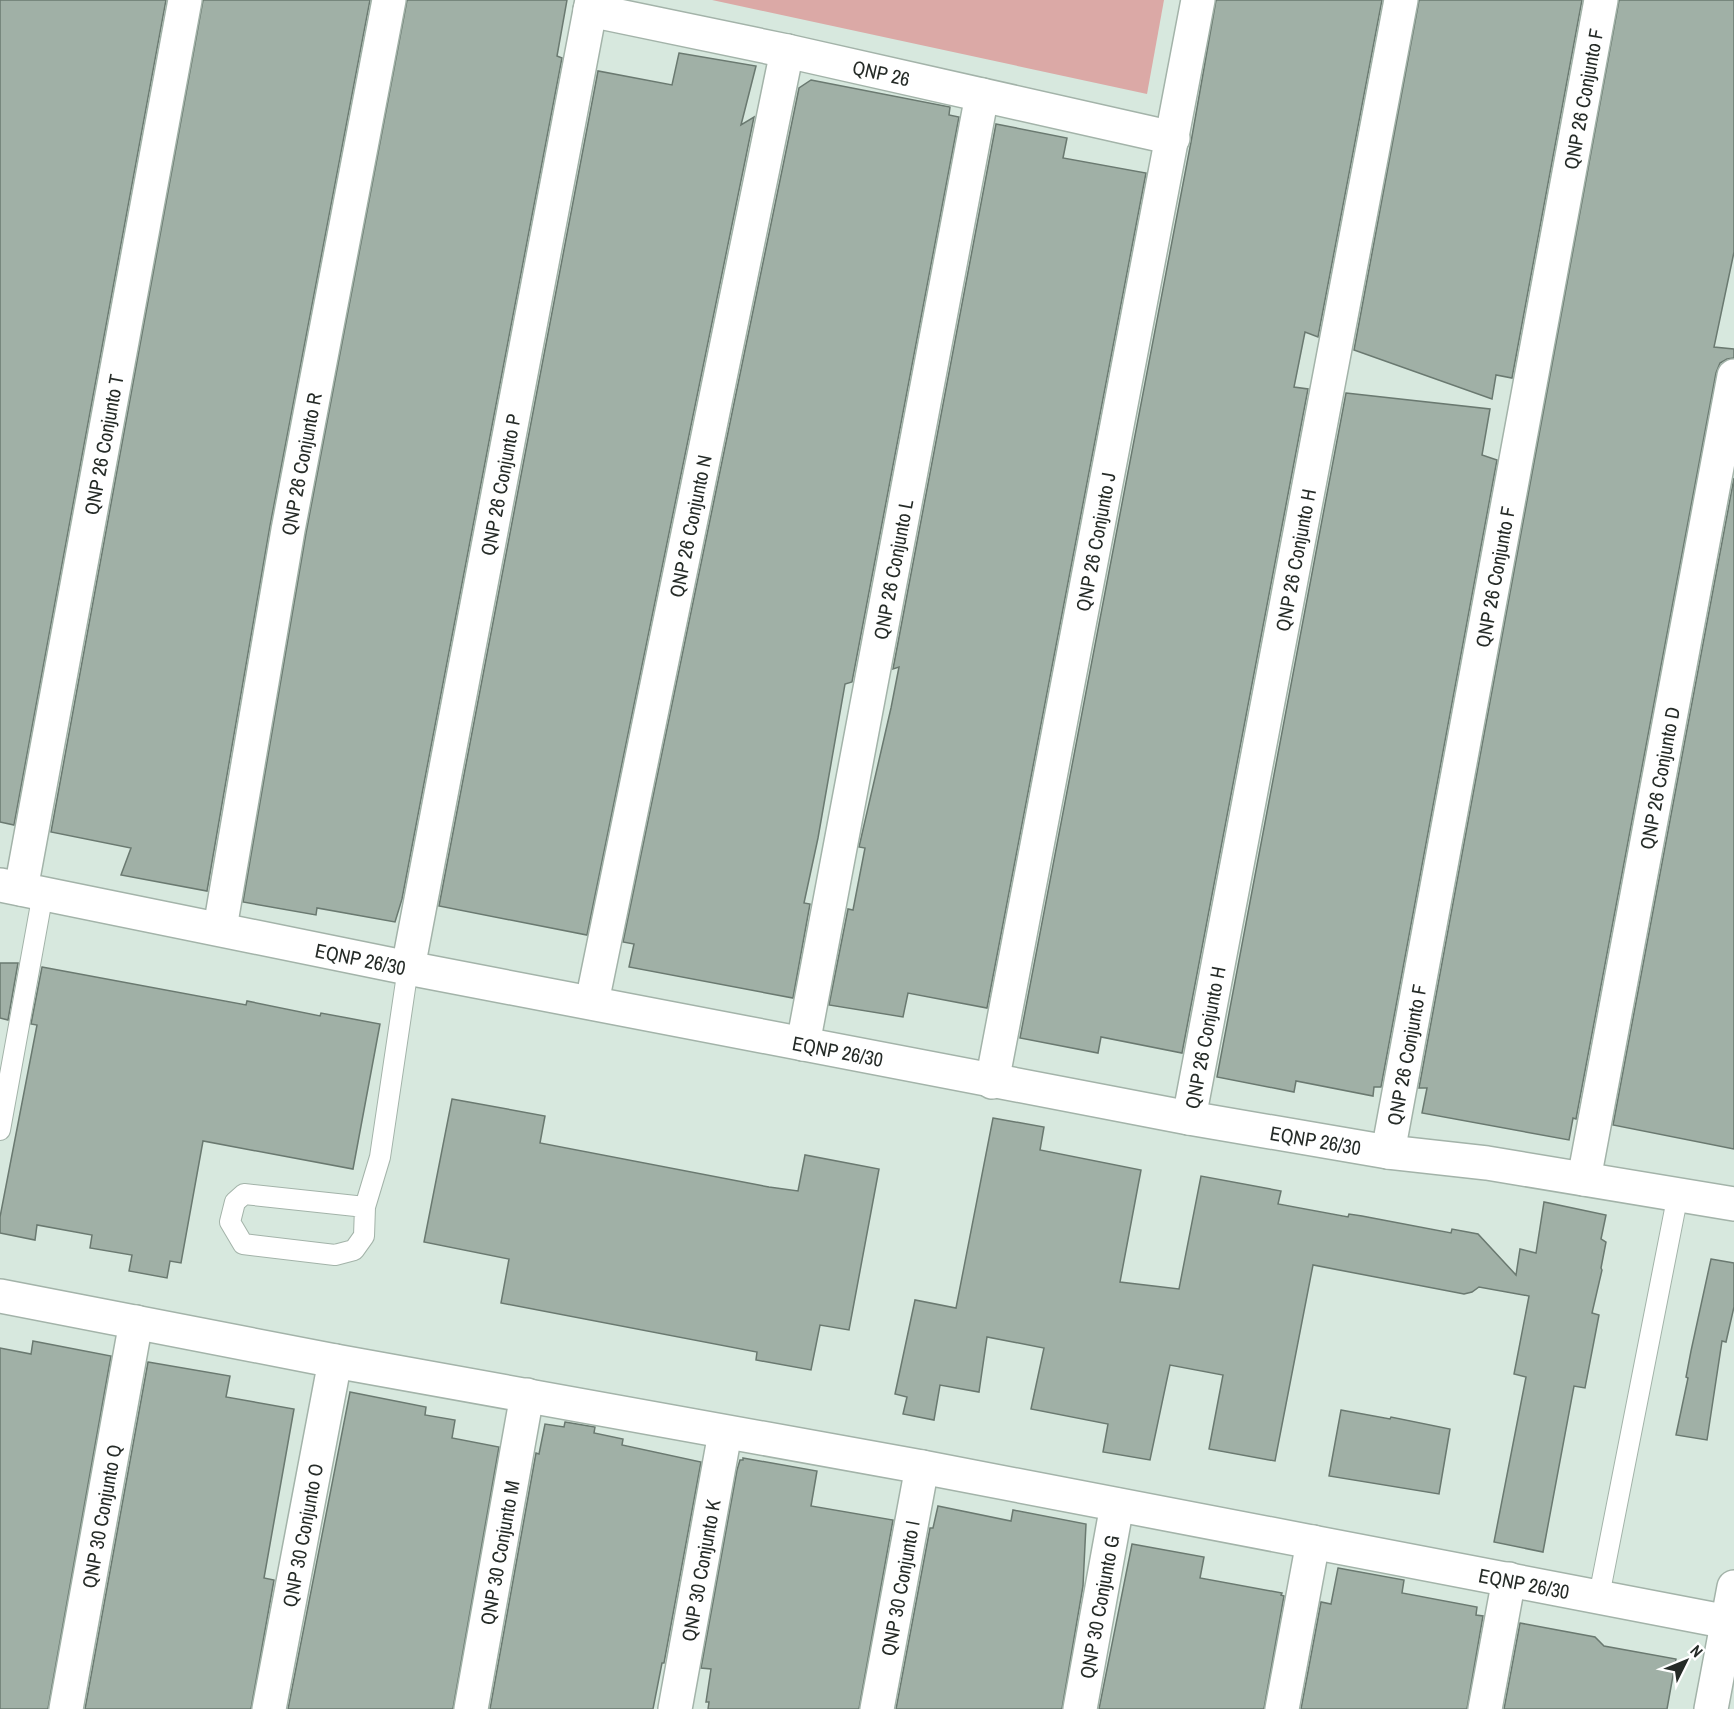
<svg xmlns="http://www.w3.org/2000/svg" width="1734" height="1709" viewBox="0 0 1734 1709" font-family="'Archivo Narrow',sans-serif">
<rect width="100%" height="100%" fill="#d7e8de"/>
<polygon fill="#dba9a6" points="712,0 1164,0 1147,94"/>
<g fill="#a0b0a6" stroke="#6a7970" stroke-width="1.5">
<polygon points="0,0 166,0 14,825 0,822"/>
<polygon points="203,0 370,0 270,526 207,891 121,875 131,848 51,832"/>
<polygon points="407,0 567,0 557,56 562,58 402,899 395,922 317,908 316,915 243,902 306,533"/>
<polygon points="1216,0 1382,0 1318,337 1305,332 1294,387 1308,389 1182,1053 1101,1037 1098,1053 1020,1038 1191,142"/>
<polygon points="1419,0 1582,0 1512,378 1496,375 1492,399 1354,350"/>
<polygon points="1619,0 1734,0 1734,252 1714,347 1734,349 1734,358 1727,359 1720,363 1716,373 1576,1119 1573,1118 1569,1140 1422,1113 1427,1088 1419,1088"/>
<polygon points="679,53 756,66 741,125 754,117 587,935 439,906 598,71 672,85"/>
<polygon points="811,80 950,107 949,115 959,117 852,682 845,684 818,838 804,903 810,904 793,998 629,967 634,944 623,942 799,88"/>
<polygon points="996,124 1067,138 1063,158 1146,173 987,1008 908,993 903,1017 829,1005 848,909 853,910 865,848 859,847 891,708 899,667 893,669"/>
<polygon points="1346,393 1490,409 1482,455 1497,460 1381,1087 1374,1087 1373,1096 1296,1081 1294,1092 1217,1077"/>
<polygon points="1734,478 1734,1149 1613,1125"/>
<polygon points="0,963 18,963 8,1020 0,1018"/>
<polygon points="42,967 246,1005 247,1001 320,1016 321,1013 380,1024 353,1169 203,1141 181,1263 170,1261 167,1278 129,1271 132,1255 90,1248 92,1235 37,1225 35,1240 0,1233 0,1217 37,1025 31,1024"/>
<polygon points="452,1099 545,1116 540,1143 769,1187 798,1191 805,1155 879,1169 849,1330 820,1325 811,1370 756,1360 757,1352 501,1303 509,1259 424,1242"/>
<polygon points="993,1118 1044,1127 1040,1150 1141,1170 1120,1282 1179,1289 1201,1176 1281,1191 1278,1204 1348,1217 1349,1214 1362,1216 1451,1233 1452,1229 1478,1234 1516,1275 1520,1249 1536,1253 1544,1202 1606,1215 1601,1239 1606,1242 1601,1268 1602,1270 1592,1313 1599,1315 1585,1388 1574,1386 1543,1552 1494,1542 1526,1377 1514,1374 1529,1296 1479,1287 1472,1292 1464,1294 1313,1265 1275,1461 1209,1449 1223,1375 1170,1365 1150,1460 1103,1452 1108,1424 1031,1409 1044,1348 987,1337 979,1392 940,1385 934,1420 903,1414 907,1397 895,1394 915,1300 956,1308"/>
<polygon points="1711,1259 1734,1263 1734,1307 1726,1342 1722,1341 1707,1440 1676,1435 1688,1378 1686,1377 1691,1351"/>
<polygon points="33,1341 111,1356 48,1709 0,1709 0,1348 31,1354"/>
<polygon points="148,1362 230,1376 226,1397 294,1409 264,1578 274,1580 251,1709 85,1709"/>
<polygon points="350,1392 426,1407 425,1415 455,1420 452,1438 499,1447 453,1709 288,1709"/>
<polygon points="1341,1410 1390,1419 1391,1417 1450,1429 1439,1494 1329,1476"/>
<polygon points="565,1422 595,1427 594,1433 623,1439 622,1445 701,1462 664,1663 662,1663 653,1709 490,1709 536,1453 539,1454 545,1424 564,1427"/>
<polygon points="743,1458 817,1471 811,1506 893,1520 859,1709 708,1709 709,1702 706,1702 711,1669 701,1668 737,1470 740,1460 743,1460"/>
<polygon points="938,1506 1011,1521 1013,1510 1086,1524 1083,1586 1062,1709 896,1709 930,1528 933,1528"/>
<polygon points="1132,1544 1204,1557 1200,1578 1282,1593 1281,1595 1284,1596 1264,1709 1099,1709"/>
<polygon points="1338,1568 1404,1580 1402,1593 1477,1607 1476,1615 1483,1616 1467,1709 1301,1709 1321,1602 1331,1604"/>
<polygon points="1520,1623 1595,1637 1604,1646 1676,1659 1667,1709 1504,1709"/>
</g>
<g fill="none" stroke-linecap="round" stroke-linejoin="round">
<g stroke="#a3b3a9" stroke-width="22">
<g id="service">
<polyline points="0,1130 43,893"/>
<polyline points="365,1207 364,1236 354,1250 335,1255 243,1244 230,1222 235,1202 244,1194 365,1207 380,1157 408,968"/>
<polyline points="1599,1596 1678,1194"/>
</g>
</g>
<g stroke="#a3b3a9" stroke-width="36">
<g id="minor">
<path id="s1" d="M590,10L787,51L1173,138"/>
<path id="s2" d="M0,885L408,968L1189,1118L1388,1152L1487,1163L1734,1204"/>
<path id="s3" d="M21,889L185,0"/>
<path id="s4" d="M220,928L288,530L389,0"/>
<path id="s5" d="M408,968L592,0"/>
<path id="s6" d="M592,1002L787,51"/>
<path id="s7" d="M803,1044L982,95"/>
<path id="s8" d="M992,1082L1198,0"/>
<path id="s9" d="M1189,1118L1401,0"/>
<path id="s10" d="M1388,1152L1601,0"/>
<path id="s11" d="M1584,1179L1734,376"/>
<path id="s12" d="M0,1296L335,1361L922,1467L1728,1622"/>
<path id="s13" d="M66,1709L136,1322"/>
<path id="s14" d="M269,1709L335,1361"/>
<path id="s15" d="M471,1709L527,1395"/>
<path id="s16" d="M675,1709L725,1433"/>
<path id="s17" d="M877,1709L922,1467"/>
<path id="s18" d="M1080,1709L1117,1505"/>
<polyline points="1282,1709 1313,1542"/>
<polyline points="1485,1709 1509,1579"/>
</g>
</g>
<g stroke="#a3b3a9" stroke-width="36">
<polyline id="tertiary" points="1711,1709 1734,1587"/>
</g>
<use href="#service" stroke="#fff" stroke-width="20"/>
<use href="#minor" stroke="#fff" stroke-width="33"/>
<use href="#tertiary" stroke="#fff" stroke-width="33"/>
</g>
<g text-anchor="middle" dominant-baseline="central" stroke-width="4.5" stroke-linejoin="round" paint-order="stroke">
<g font-size="20" fill="#252b27" stroke="#fff">
<text stroke="none"><textPath href="#s1" startOffset="298">QNP 26</textPath></text>
<text stroke="none"><textPath href="#s10" startOffset="1071">QNP 26 Conjunto F</textPath></text>
<text stroke="none"><textPath href="#s3" startOffset="452">QNP 26 Conjunto T</textPath></text>
<text stroke="none"><textPath href="#s4" startOffset="471">QNP 26 Conjunto R</textPath></text>
<text stroke="none"><textPath href="#s5" startOffset="492">QNP 26 Conjunto P</textPath></text>
<text stroke="none"><textPath href="#s6" startOffset="486">QNP 26 Conjunto N</textPath></text>
<text stroke="none"><textPath href="#s8" startOffset="550">QNP 26 Conjunto J</textPath></text>
<text stroke="none"><textPath href="#s9" startOffset="568">QNP 26 Conjunto H</textPath></text>
<text stroke="none"><textPath href="#s7" startOffset="483">QNP 26 Conjunto L</textPath></text>
<text stroke="none"><textPath href="#s10" startOffset="585">QNP 26 Conjunto F</textPath></text>
<text stroke="none"><textPath href="#s11" startOffset="408">QNP 26 Conjunto D</textPath></text>
<text stroke="none"><textPath href="#s2" startOffset="368">EQNP 26/30</textPath></text>
<text stroke="none"><textPath href="#s9" startOffset="82">QNP 26 Conjunto H</textPath></text>
<text stroke="none"><textPath href="#s2" startOffset="854">EQNP 26/30</textPath></text>
<text stroke="none"><textPath href="#s10" startOffset="99">QNP 26 Conjunto F</textPath></text>
<text stroke="none"><textPath href="#s2" startOffset="1340">EQNP 26/30</textPath></text>
<text stroke="none"><textPath href="#s13" startOffset="196">QNP 30 Conjunto Q</textPath></text>
<text stroke="none"><textPath href="#s14" startOffset="177">QNP 30 Conjunto O</textPath></text>
<text stroke="none"><textPath href="#s15" startOffset="159">QNP 30 Conjunto M</textPath></text>
<text stroke="none"><textPath href="#s16" startOffset="141">QNP 30 Conjunto K</textPath></text>
<text stroke="none"><textPath href="#s12" startOffset="1551">EQNP 26/30</textPath></text>
<text stroke="none"><textPath href="#s17" startOffset="123">QNP 30 Conjunto I</textPath></text>
<text stroke="none"><textPath href="#s18" startOffset="104">QNP 30 Conjunto G</textPath></text>
</g>
</g>
<g transform="translate(1686 1661) rotate(47)" stroke="#ffffff" stroke-width="4.5" paint-order="stroke">
<path d="M0-4.5L10 22L0 15L-10 22Z" fill="#252b27"/>
<text y="-9" font-size="16" font-weight="bold" text-anchor="middle" fill="#252b27">N</text>
</g>
</svg>
